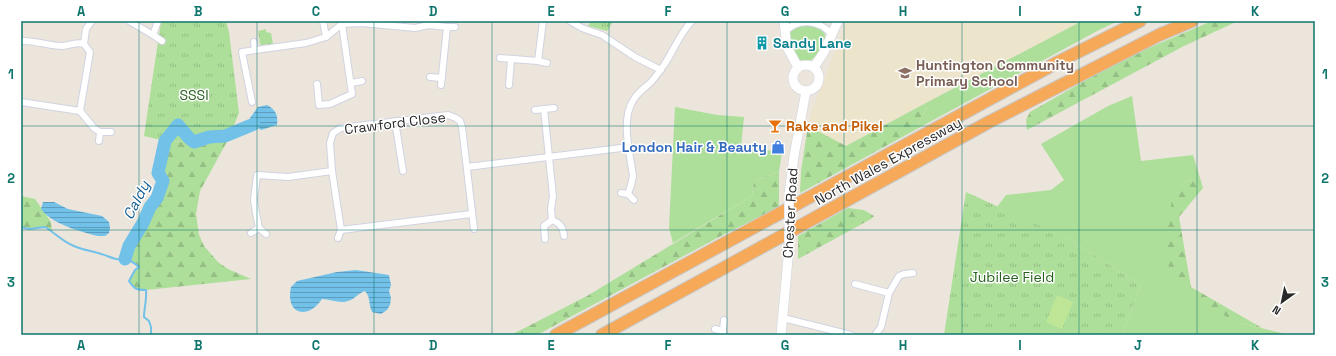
<svg xmlns="http://www.w3.org/2000/svg" width="1336" height="356" viewBox="0 0 1336 356" font-family="'Space Grotesk',sans-serif">
<defs>
<pattern id="forest-firs" width="22" height="20" patternUnits="userSpaceOnUse"><rect width="22" height="20" fill="#addf9a"/><path d="M5 1l3.5 6h-7zM16 11l3.5 6h-7z" fill="#95bf85"/></pattern>
<pattern id="park-tufts" width="24" height="20" patternUnits="userSpaceOnUse"><rect width="24" height="20" fill="#addf9a"/><path d="M3 7l-1-3M5 7V3M7 7l1-3M15 17l-1-3M17 17v-4M19 17l1-3" fill="none" stroke="#95bf85"/></pattern>
<pattern id="water-rules" width="6" height="5" patternUnits="userSpaceOnUse"><rect width="6" height="5" fill="#72c1e9"/><path d="M0 2.5h6" fill="none" stroke="#5e9dbd"/></pattern>
</defs>
<rect width="100%" height="100%" fill="#ebe5db"/>
<polygon fill="#ece4cb" points="847,21 1083,21 955,87 846,146 808,126 812,110"/>
<g fill="#addf9a">
<polygon points="1082,21 1118,21 1099,30 915,130 927,108 924,104"/>
<path d="M805,25C823,28 831,30 820,49C803,81 783,43 791,31C794,26 799,26 805,25Z"/>
<polygon points="1132,96 1141,161 1193,155 1200,178 1183,183 1172,198 1172,279 1237,322 1289,335 1122,335 1141,285 1071,240 997,207 1006,195 1051,190 1064,180 1041,144 1108,106"/>
<polygon points="675,107 717,115 744,117 741,147 782,152 779,172 754,181 752,196 673,243 669,228"/>
</g>
<g fill="url(#forest-firs)">
<polygon points="1212,21 1238,21 1184,46 1027,130 1026,120 1030,112 1102,71 1144,50"/>
<polygon points="924,104 927,108 915,130 800,193 801,171 808,126 846,146"/>
<path d="M229,138L200,191L196,214L199,235L204,246L218,262L228,269L251,279L146,290C137,290 134,289 129,281L135,270L138,267L134,262L125,259L130,246L143,223L150,207L157,198L163,181L158,173L165,141L190,142Z"/>
<polygon points="779,172 779,207 719,237 537,335 511,335 587,296 752,196 754,181"/>
<polygon points="1200,178 1203,188 1179,217 1191,287 1262,328 1237,322 1189,297 1172,279 1165,252 1172,197 1183,183"/>
<polygon points="21,196 35,199 51,222 52,232 45,227 29,229 21,227"/>
<polygon points="848,208 864,210 874,216 871,219 798,259 798,236"/>
</g>
<g fill="url(#park-tufts)">
<polygon points="161,21 226,21 229,32 239,113 229,138 225,133 190,142 165,141 144,136"/>
<polygon points="591,21 613,21 613,22 607,31 588,26"/>
<polygon points="266,29 266,32 271,33 273,44 261,45 260,44 258,31"/>
<polygon points="966,192 1071,240 1141,285 1122,335 944,335"/>
</g>
<polygon fill="#bfe696" points="1057,295 1073,302 1062,329 1046,322"/>
<g fill="url(#water-rules)">
<path d="M267,105C276,110 278,115 277,125L261,130L254,124L250,118L258,107Z"/>
<path d="M43,202H54L68,209L102,216L109,222L110,228L109,233L105,236H98C81,232 50,223 41,209Z"/>
<path d="M356,270L389,275L391,285L389,291L391,298L390,305L387,310L381,314L372,312C368,304 371,298 365,291C358,293 355,299 348,301C340,304 330,299 322,299C308,320 285,315 291,287L297,281L337,272Z"/>
</g>
<g fill="none" stroke-linecap="round" stroke-linejoin="round">
<path stroke="#72c1e9" stroke-width="2" d="M21,227L29,229L45,227C55,233 63,242 74,246C83,250 92,251 101,254C106,255 111,258 116,259C127,260 130,259 139,267L135,270L129,281C134,289 137,290 146,290C147,300 144,308 144,317L149,321L151,327V335"/>
<polyline stroke="#72c1e9" stroke-width="13" points="125,259 129,246 143,223 150,207 157,198 163,181 158,173 165,141 178,125 189,138 194,142 209,137 225,136 254,124"/>
<g stroke="#d1d3e1" stroke-width="8">
<g id="street">
<polyline points="129,21 153,35 158,21"/>
<polyline points="323,21 326,37"/>
<polyline points="570,21 582,28 602,35 635,57 661,70"/>
<path d="M785,32C798,17 820,20 832,35"/>
<polyline points="153,35 162,41"/>
<path d="M21,41C35,40 48,46 62,46C70,46 77,41 84,44L86,29L92,21"/>
<polyline points="254,42 255,50"/>
<polyline points="84,44 90,52 80,111 94,128 100,132 99,141"/>
<polyline points="500,58 538,61 543,21"/>
<polyline points="538,61 547,63"/>
<polyline points="430,77 442,78"/>
<polyline points="351,83 362,81"/>
<polyline points="317,84 319,105 330,104 352,94 342,24"/>
<polyline points="441,85 447,27 455,27"/>
<polyline points="509,85 511,59"/>
<polyline points="21,102 80,111"/>
<polyline points="252,102 242,52 306,43 326,37 342,24 362,23 415,28 429,25 447,27"/>
<polyline points="544,109 553,196 551,209 552,220"/>
<polyline points="535,110 554,108"/>
<polyline points="395,121 403,171"/>
<polyline points="100,132 111,132"/>
<polyline points="467,167 629,147"/>
<path d="M621,193L628,194L631,185L633,176C630,153 620,119 634,99C638,92 646,87 651,82C656,77 660,70 664,65C674,50 680,33 692,21"/>
<polyline points="628,194 634,200"/>
<polyline points="471,214 341,230 332,171 330,143 333,133 341,128 448,115 456,118 460,121 462,127 474,229"/>
<polyline points="251,233 259,228"/>
<polyline points="266,234 259,228 256,213 254,200 257,175 288,177 332,171"/>
<polyline points="338,238 341,230"/>
<path d="M545,239L544,226L552,220C560,223 563,227 564,236"/>
<polyline points="855,284 889,293 881,327 875,335"/>
<polyline points="889,293 899,276 904,274 913,273"/>
<polyline points="783,318 851,335"/>
<polyline points="715,329 723,331"/>
<polyline points="723,335 723,331 724,320"/>
</g>
</g>
<g stroke="#d1d3e1" stroke-width="10">
<g id="secondary">
<polyline points="784,21 787,47 798,67"/>
<circle cx="806" cy="78" r="13"/>
<polyline points="814,67 824,52 838,21"/>
<polyline points="789,194 794,156 806,91"/>
<polyline points="781,335 789,248"/>
</g>
</g>
<g stroke="#c7c7c7" stroke-width="14">
<g id="highway">
<polyline points="556,335 1058,62 1140,21"/>
<polyline points="602,335 989,122 1159,35 1192,21"/>
</g>
</g>
<use href="#street" stroke="#fff" stroke-width="6"/>
<use href="#secondary" stroke="#fff" stroke-width="9"/>
<use href="#highway" stroke="#f7a95a" stroke-width="12"/>
<g stroke="#d1d3e1" stroke-width="10" stroke-linecap="butt">
<polyline id="secondary-bridge" points="789,248 789,194"/>
</g>
<use href="#secondary-bridge" stroke="#fff" stroke-width="9"/>
</g>
<path fill="none" stroke="#0f766e" stroke-width="1" stroke-opacity="0.55" d="M139,21V335M257,21V335M374,21V335M492,21V335M609,21V335M727,21V335M844,21V335M962,21V335M1079,21V335M1197,21V335M21,126H1315M21,230H1315"/>
<defs>
<g id="building-bare" transform="scale(1.08)"><path d="M-4-6H4V6H1V3H-1V6H-4ZM-2.5-4.3h1.7v1.8h-1.7ZM.8-4.3h1.7v1.8H.8ZM-2.5-1h1.7V.8h-1.7ZM.8-1h1.7V.8H.8Z" fill="#0f9aa8" stroke="#fff" stroke-width="2.5" paint-order="stroke"/></g>
<g id="school-bare" transform="scale(1.08)"><path d="M0-5L7-2L0 1L-7-2ZM-4 1L0 2.5L4 1V4Q0 6-4 4Z" fill="#8d6e63" stroke="#fff" stroke-width="2.5" paint-order="stroke"/></g>
<g id="bar-bare" transform="scale(1.08)"><path d="M-6-5H6L.8 .8V4.5H3.5V6h-7V4.5H-.8V.8Z" fill="#e8710a" stroke="#fff" stroke-width="2.5" paint-order="stroke"/></g>
<g id="shop-bare" transform="scale(1.08)"><path d="M-5-2.5h2.3a2.7 3.5 0 0 1 5.4 0H5L5.5 6h-11ZM-1.5-2.5h3a1.5 2.3 0 0 0-3 0Z" fill="#3f7fe0" stroke="#fff" stroke-width="2.5" paint-order="stroke"/></g>
</defs>
<g fill-rule="evenodd">
<use href="#building-bare" x="762" y="43"/>
<use href="#school-bare" x="905" y="73"/>
<use href="#bar-bare" x="775" y="126"/>
<use href="#shop-bare" x="778" y="147"/>
</g>
<g text-anchor="middle" dominant-baseline="central" stroke-width="3" stroke-linejoin="round" paint-order="stroke">
<g font-size="14" font-weight="bold" fill="#0d838f" stroke="#fff" text-anchor="start">
<text x="773" y="43">Sandy Lane</text>
</g>
<g font-size="14" font-weight="bold" fill="#785e54" stroke="#fff" text-anchor="start">
<text x="916" y="65">Huntington Community<tspan x="916" dy="16">Primary School</tspan></text>
</g>
<g font-size="14" fill="#26621d" stroke="#fff">
<text x="194" y="95">SSSI</text>
<text x="1012" y="277">Jubilee Field</text>
</g>
<g font-size="14" fill="#292929" stroke="#fff">
<text transform="translate(395 123) rotate(-7)">Crawford Close</text>
<text transform="translate(888 161) rotate(-29)">North Wales Expressway</text>
<text transform="translate(790 213) rotate(-87)">Chester Road</text>
</g>
<g font-size="14" font-weight="bold" fill="#c56008" stroke="#fff" text-anchor="start">
<text x="786" y="126">Rake and Pikel</text>
</g>
<g font-size="14" font-weight="bold" fill="#366cbe" stroke="#fff" text-anchor="end">
<text x="767" y="147">London Hair &amp; Beauty</text>
</g>
<g font-size="15" font-style="italic" fill="#135e93" stroke="#fff">
<text transform="translate(136 200) rotate(-63)">Caldy</text>
</g>
</g>
<rect width="1336" height="356" fill="none" stroke="#ffffff" stroke-width="44"/>
<g transform="translate(1282 302) rotate(213)" stroke="#ffffff" stroke-width="3" paint-order="stroke">
<path d="M0-3L7 15L0 10L-7 15Z" fill="#292929"/>
<text y="-6" font-size="11" font-weight="bold" text-anchor="middle" fill="#292929">N</text>
</g>
<rect x="22" y="22" width="1292" height="312" fill="none" stroke="#0f766e" stroke-width="1.5"/>
<g font-size="13" text-anchor="middle" font-weight="bold" fill="#0f766e">
<text x="81" y="16">A</text>
<text x="198" y="16">B</text>
<text x="316" y="16">C</text>
<text x="433" y="16">D</text>
<text x="551" y="16">E</text>
<text x="668" y="16">F</text>
<text x="785" y="16">G</text>
<text x="903" y="16">H</text>
<text x="1020" y="16">I</text>
<text x="1138" y="16">J</text>
<text x="1255" y="16">K</text>
<text x="11" y="79">1</text>
<text x="1325" y="79">1</text>
<text x="11" y="183">2</text>
<text x="1325" y="183">2</text>
<text x="11" y="287">3</text>
<text x="1325" y="287">3</text>
<text x="81" y="350">A</text>
<text x="198" y="350">B</text>
<text x="316" y="350">C</text>
<text x="433" y="350">D</text>
<text x="551" y="350">E</text>
<text x="668" y="350">F</text>
<text x="785" y="350">G</text>
<text x="903" y="350">H</text>
<text x="1020" y="350">I</text>
<text x="1138" y="350">J</text>
<text x="1255" y="350">K</text>
</g>
</svg>
